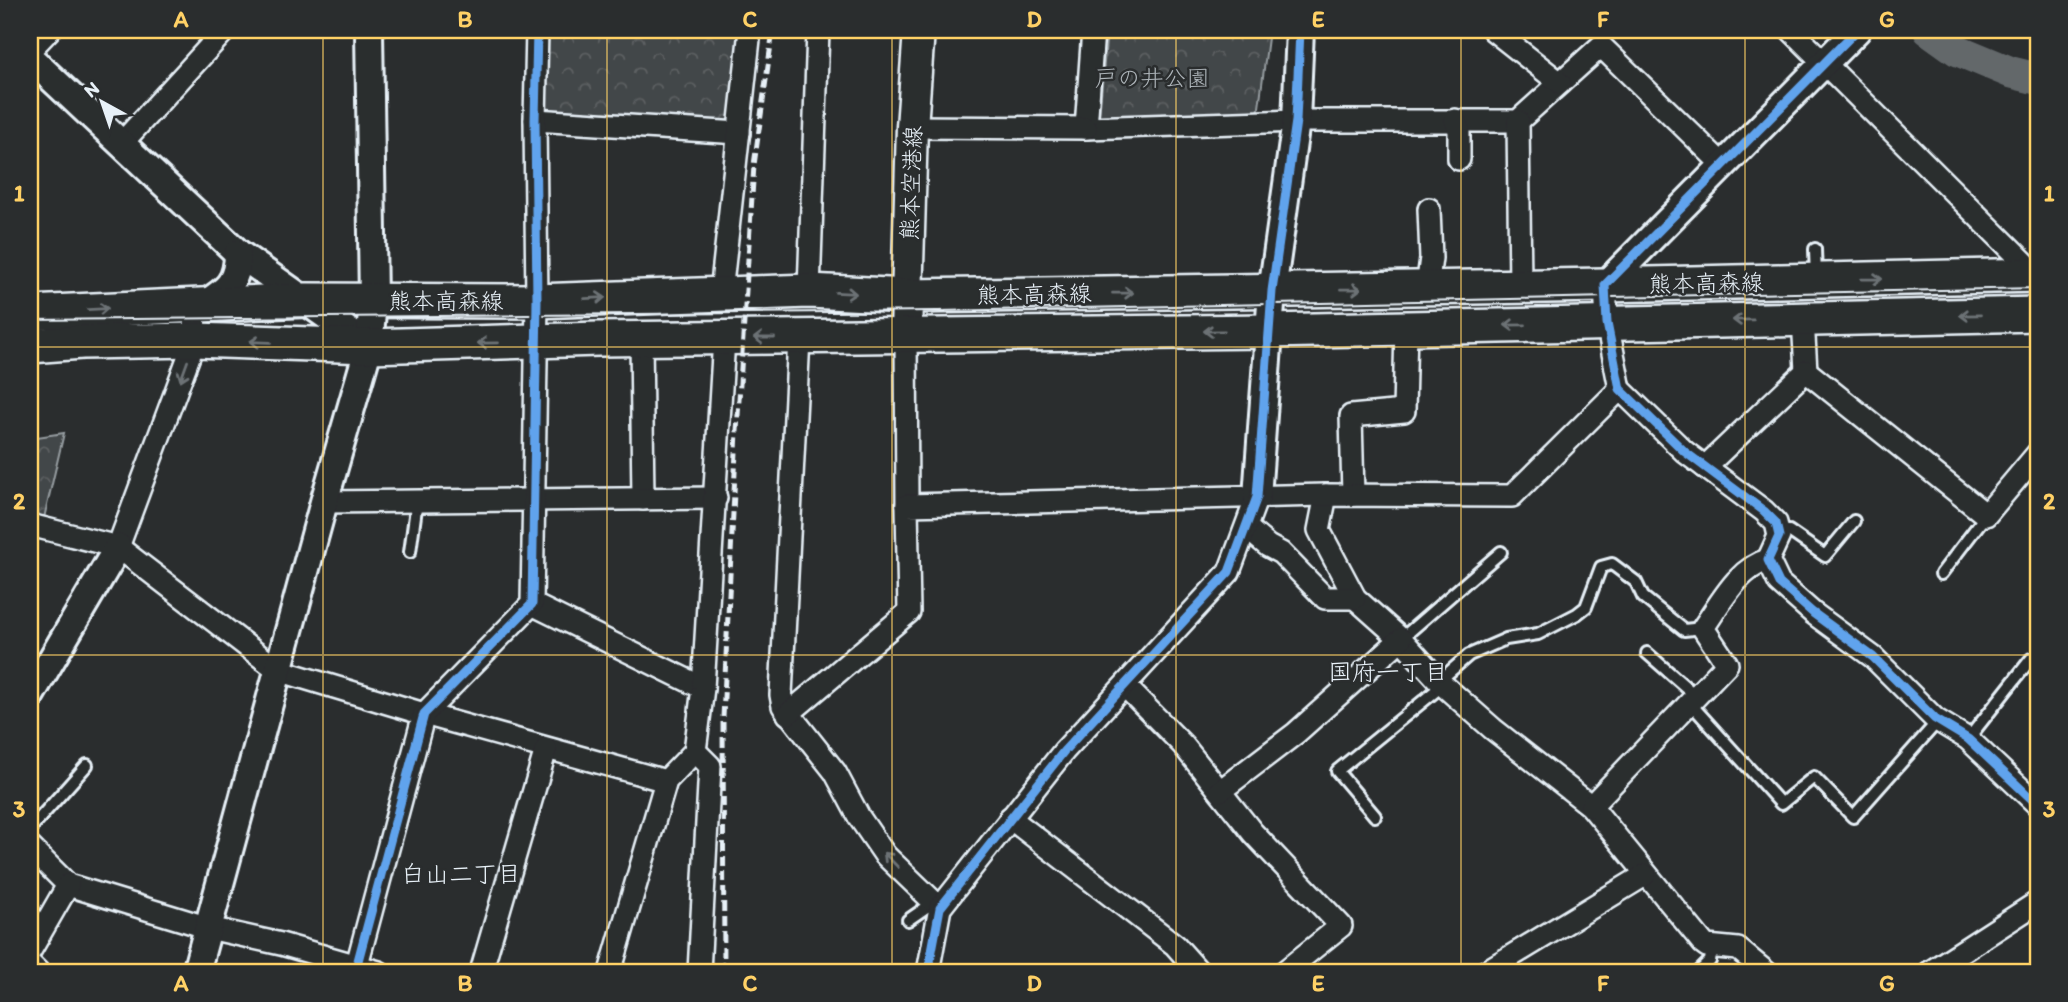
<svg xmlns="http://www.w3.org/2000/svg" width="2068" height="1002" viewBox="0 0 2068 1002" font-family="Itim,'Klee One',sans-serif">
<defs>
<pattern id="forest-crowns" width="20" height="18" patternUnits="userSpaceOnUse" patternTransform="scale(1.75)"><rect width="20" height="18" fill="#424648"/><path d="M2 6a3 3 0 1 1 6 0M12 15a3 3 0 1 1 6 0" fill="none" stroke="#5d6163"/></pattern>
</defs>
<rect width="100%" height="100%" fill="#2a2d2e"/>
<filter id="ink" filterUnits="userSpaceOnUse"><feTurbulence type="fractalNoise" baseFrequency=".0143" numOctaves="2"/><feDisplacementMap in="SourceGraphic" scale="14" xChannelSelector="R" yChannelSelector="G"/><feConvolveMatrix kernelMatrix="1 2 1 2 8 2 1 2 1" color-interpolation-filters="sRGB"/></filter>
<g filter="url(#ink)">
<g fill="url(#forest-crowns)" stroke="#959ca0" stroke-width="2">
<polygon points="543,30 741,30 730,124 541,113"/>
<polygon points="1107,30 1269,30 1257,123 1098,128"/>
<polygon points="64,433 44,518 30,515 30,438"/>
</g>
<g fill="none" stroke-linecap="round" stroke-linejoin="round">
<polyline stroke="#63686b" stroke-width="32" points="1929,30 1957,50 2010,72 2038,79"/>
<g stroke="#e8f1f8" stroke-width="16">
<g id="service">
<polyline points="1815,249 1816,278"/>
<polyline points="1778,531 1789,531 1825,556 1854,521"/>
<polyline points="410,552 417,501"/>
<polyline points="1941,574 1986,515"/>
<polyline points="1401,639 1501,552"/>
<polyline points="1647,653 1696,696"/>
<polyline points="1439,681 1469,655 1506,639 1538,634 1577,614 1586,607 1601,567 1612,564 1636,582 1643,597 1684,630 1703,628"/>
<polyline points="1690,703 1781,804 1814,777 1853,817 1938,721"/>
<polyline points="1968,739 2031,659 2038,666"/>
<polyline points="1375,816 1337,771 1443,685"/>
<polyline points="30,829 87,765"/>
<polyline points="908,920 934,902"/>
<polyline points="1699,972 1710,961 1712,947"/>
</g>
</g>
<g stroke="#e8f1f8" stroke-width="26">
<g id="minor">
<polyline points="1093,30 1086,128 1296,121 1518,121 1601,46 1722,164"/>
<polyline points="1493,30 1560,83"/>
<polyline points="1791,30 2038,276"/>
<polyline points="30,50 49,30"/>
<polyline points="535,120 739,133"/>
<polyline points="1455,120 1459,130 1459,159"/>
<polyline points="1518,121 1520,285"/>
<polyline points="912,127 1086,128"/>
<polyline points="121,144 225,30"/>
<polyline points="1605,285 1607,323 1620,389 1685,452 1764,511 1776,523 1779,536 1768,560 1779,583 1813,613 1873,657 1935,719 1968,739 2038,805"/>
<polyline points="1427,288 1431,258 1429,209"/>
<polyline points="809,291 818,30"/>
<polyline points="721,293 750,30"/>
<polyline points="1803,319 1806,371"/>
<polyline points="906,336 907,505"/>
<polyline points="799,338 781,695 783,706 835,772 859,817 885,855 940,908"/>
<polyline points="641,339 643,499"/>
<polyline points="1705,467 1806,371 1986,515 2038,453"/>
<polyline points="1326,495 1319,530 1355,598 1401,639 1443,685 1493,729 1591,806 1703,943 1707,946 1738,949 1766,972"/>
<polyline points="1353,495 1351,416 1404,411 1406,328"/>
<polyline points="324,502 716,498"/>
<polyline points="30,525 118,547 278,670 424,714 666,781"/>
<polyline points="1247,528 1268,546 1281,553 1325,598 1355,598"/>
<polyline points="118,547 195,340 194,304"/>
<polyline points="532,604 703,688"/>
<polyline points="1126,687 1183,745 1253,833 1341,926 1284,972"/>
<polyline points="788,714 909,612 907,505 1326,495 1512,496 1620,389"/>
<polyline points="695,751 710,766 699,972"/>
<polyline points="1220,791 1296,733 1401,639"/>
<path d="M1591,806L1727,664L1703,628C1720,604 1738,568 1768,560"/>
<polyline points="1010,818 1175,945 1199,972"/>
<polyline points="30,847 68,885 209,928 281,944 379,972"/>
<polyline points="30,951 68,885"/>
<polyline points="30,964 38,972"/>
<polyline points="355,972 424,714 532,604 537,301 535,120 537,30"/>
<polyline points="481,972 546,749"/>
<polyline points="610,972 666,781 695,751 703,688 724,338"/>
<polyline points="928,972 940,908 1064,751 1229,572 1257,497"/>
<polyline points="1485,972 1645,875"/>
<polyline points="1930,972 2038,902"/>
</g>
</g>
<g stroke="#e8f1f8" stroke-width="32">
<g id="tertiary">
<polyline points="30,58 238,253 369,346"/>
<polyline points="1605,285 1857,30"/>
<path d="M205,304C228,289 238,282 238,253"/>
<polyline points="1257,497 1272,291 1296,121 1300,30"/>
<polyline points="30,696 118,547"/>
<polyline points="196,972 324,502 369,346 373,301 369,30"/>
</g>
</g>
<g stroke="#e8f1f8" stroke-width="35">
<polyline id="secondary" points="906,336 912,127 919,30"/>
</g>
<g stroke="#e8f1f8" stroke-width="38">
<g id="primary">
<polyline points="30,313 306,300 537,301 809,291 908,296 1605,285 2038,275"/>
<polyline points="30,346 82,342 195,340 369,346 599,339 1269,331 2038,314"/>
</g>
</g>
<use href="#service" stroke="#2a2d2e" stroke-width="10"/>
<use href="#minor" stroke="#2a2d2e" stroke-width="21"/>
<use href="#tertiary" stroke="#2a2d2e" stroke-width="26"/>
<use href="#secondary" stroke="#2a2d2e" stroke-width="30"/>
<use href="#primary" stroke="#2a2d2e" stroke-width="33"/>
<polyline stroke="#e8f1f8" stroke-width="2" points="30,320 938,311 2038,288"/>
<polyline stroke="#e8f1f8" stroke-width="5" stroke-dasharray="10 5" stroke-linecap="butt" points="724,972 723,718 737,431 754,165 773,30"/>
<g stroke="#2a2d2e" stroke-width="13">
<g id="cycleway">
<polyline points="1857,30 1605,285 1607,323 1620,389 1685,452 1764,511 1776,523 1779,536 1768,560 1779,583 1813,613 1873,657 1935,719 1968,739 2038,805"/>
<polyline points="355,972 424,714 532,604 537,301 535,120 537,30"/>
<polyline points="928,972 940,908 1064,751 1229,572 1257,497 1272,291 1296,121 1300,30"/>
</g>
</g>
<use href="#cycleway" stroke="#60a3ed" stroke-width="9"/>
</g>
<defs><path id="oneway-shaft" d="M-6 0H5M1.5-3L5.5 0L1.5 3" fill="none" stroke-width="1.6" stroke-linecap="round" stroke-linejoin="round" transform="scale(1.75)"/></defs>
<g stroke="#6c7275">
<use href="#oneway-shaft" transform="translate(1872 279) rotate(-1)"/>
<use href="#oneway-shaft" transform="translate(1351 289) rotate(-1)"/>
<use href="#oneway-shaft" transform="translate(846 293) rotate(3)"/>
<use href="#oneway-shaft" transform="translate(1123 293) rotate(-1)"/>
<use href="#oneway-shaft" transform="translate(595 298) rotate(-3)"/>
<use href="#oneway-shaft" transform="translate(98 309) rotate(-3)"/>
<use href="#oneway-shaft" transform="translate(1970 315) rotate(179)"/>
<use href="#oneway-shaft" transform="translate(1743 320) rotate(179)"/>
<use href="#oneway-shaft" transform="translate(1515 325) rotate(179)"/>
<use href="#oneway-shaft" transform="translate(1214 331) rotate(179)"/>
<use href="#oneway-shaft" transform="translate(764 338) rotate(180)"/>
<use href="#oneway-shaft" transform="translate(260 342) rotate(-178)"/>
<use href="#oneway-shaft" transform="translate(488 343) rotate(179)"/>
<use href="#oneway-shaft" transform="translate(184 371) rotate(110)"/>
<use href="#oneway-shaft" transform="translate(891 860) rotate(-134)"/>
</g>
</g>
<path fill="none" stroke="#ffd166" stroke-width="2" stroke-opacity="0.55" d="M323,30V972M607,30V972M892,30V972M1176,30V972M1461,30V972M1745,30V972M30,347H2038M30,655H2038"/>
<g text-anchor="middle" dominant-baseline="central" stroke-width="5" stroke-linejoin="round" paint-order="stroke">
<g font-size="23" fill="#aeb5ba" stroke="#2a2d2e">
<text x="1152" y="78">戸の井公園</text>
</g>
<g font-size="23" fill="#e8f1f8" stroke="#2a2d2e">
<text transform="translate(911 183) rotate(-88)">熊本空港線</text>
<text transform="translate(1706 283) rotate(-1)">熊本高森線</text>
<text transform="translate(1034 294) rotate(-1)">熊本高森線</text>
<text x="446" y="301">熊本高森線</text>
</g>
<g font-size="24" fill="#e8f1f8" stroke="#2a2d2e">
<text x="1388" y="671">国府一丁目</text>
<text x="461" y="873">白山二丁目</text>
</g>
</g>
<rect width="2068" height="1002" fill="none" stroke="#2a2d2e" stroke-width="77"/>
<g transform="translate(102 102) rotate(320)" stroke="#2a2d2e" stroke-width="5" paint-order="stroke">
<path d="M0-5L12 26L0 18L-12 26Z" fill="#e8f1f8"/>
<text y="-10" font-size="19" font-weight="bold" text-anchor="middle" fill="#e8f1f8">N</text>
</g>
<rect x="38" y="38" width="1992" height="926" fill="none" stroke="#ffd166" stroke-width="2.5"/>
<g font-size="23" text-anchor="middle" font-weight="bold" fill="#ffd166">
<text x="181" y="27">A</text>
<text x="465" y="27">B</text>
<text x="750" y="27">C</text>
<text x="1034" y="27">D</text>
<text x="1318" y="27">E</text>
<text x="1603" y="27">F</text>
<text x="1887" y="27">G</text>
<text x="19" y="201">1</text>
<text x="2049" y="201">1</text>
<text x="19" y="509">2</text>
<text x="2049" y="509">2</text>
<text x="19" y="817">3</text>
<text x="2049" y="817">3</text>
<text x="181" y="991">A</text>
<text x="465" y="991">B</text>
<text x="750" y="991">C</text>
<text x="1034" y="991">D</text>
<text x="1318" y="991">E</text>
<text x="1603" y="991">F</text>
<text x="1887" y="991">G</text>
</g>
</svg>
